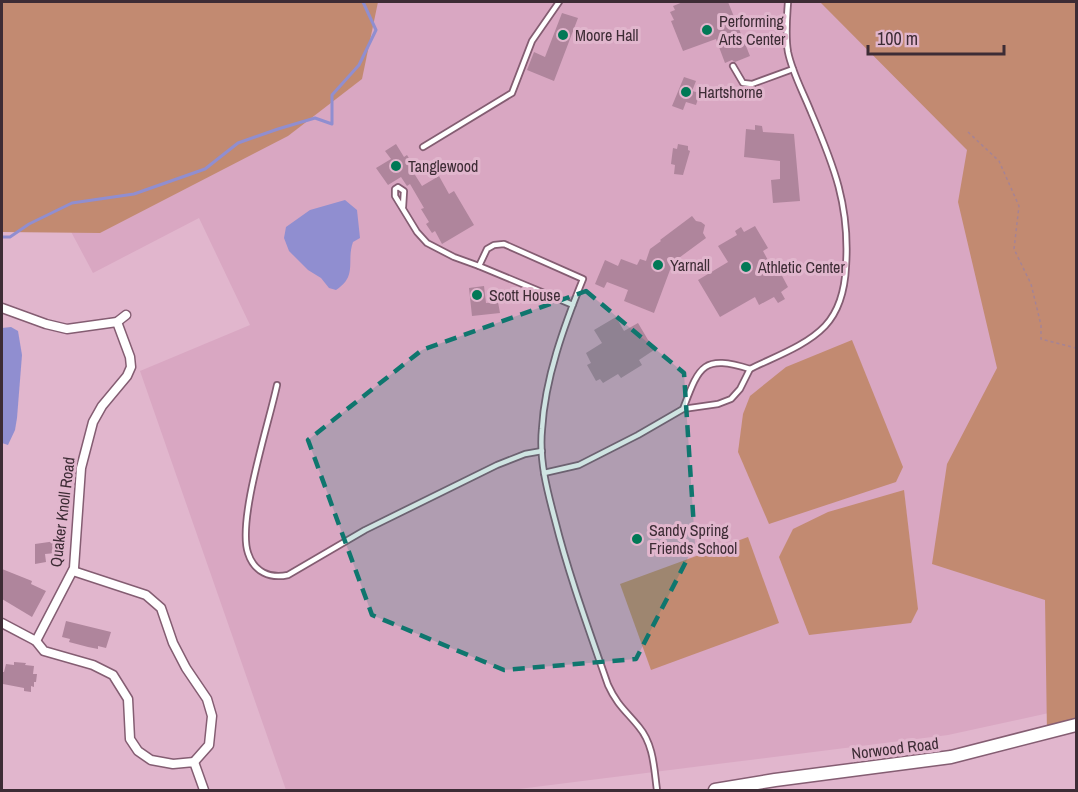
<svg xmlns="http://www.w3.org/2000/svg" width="1078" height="792" viewBox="0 0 1078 792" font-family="'Archivo Narrow',sans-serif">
<rect width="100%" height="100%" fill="#e1b6cd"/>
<polygon fill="#d9a7c2" points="2,2 1076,2 1076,707 948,735 511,790 286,790 140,371 250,325 199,218 93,273 2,102"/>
<g fill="#c28a71">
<polygon points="2,2 378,2 362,79 288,136 100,233 2,232"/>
<polygon points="820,2 1076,2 1076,725 1047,734 1045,600 932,564 947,464 997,368 958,202 967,150"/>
<polygon points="852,340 903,467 896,482 769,524 738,452 743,414 750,396 786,367"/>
<polygon points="904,490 918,609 911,623 809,635 779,557 793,529 828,512"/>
<polygon points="748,537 779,623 651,670 620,584"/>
</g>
<g fill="#908ed0">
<path d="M345,200L357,210L360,238L353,242C346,261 358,276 336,290L329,288L321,278L308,270L289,251L284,238L286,227L310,210Z"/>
<polygon points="11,327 18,331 22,355 17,418 15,430 8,445 2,443 2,328"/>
</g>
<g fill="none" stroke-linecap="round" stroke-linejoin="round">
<polyline stroke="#908ed0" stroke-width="3" points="2,237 10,237 29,224 72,203 134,194 205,169 238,143 278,129 315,118 332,124 332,95 359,65 376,30 363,2"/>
</g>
<g fill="#af859c">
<polygon points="683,2 728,2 750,56 735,62 732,60 725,63 716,39 683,51 671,21 674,20 670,12 675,10 673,6"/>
<polygon points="562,13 578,18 554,81 527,70 534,52 545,57"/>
<polygon points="684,77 696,81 692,91 700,93 696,105 686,102 683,110 672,106"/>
<polygon points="755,125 762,126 763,132 794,134 800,201 773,203 771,180 780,179 780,161 744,157 746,129 755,130"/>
<polygon points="396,144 404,157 407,155 413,165 410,167 422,186 439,176 449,194 454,191 474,225 442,244 435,231 432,233 426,224 429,222 421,209 424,208 410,184 407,186 401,177 388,185 376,168 391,159 385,151"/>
<polygon points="678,144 688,146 688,150 690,151 683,175 674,174 675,165 671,164 673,148 677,149"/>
<polygon points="692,216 696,221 701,222 705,225 703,233 706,238 672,263 676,268 670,270 654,313 624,301 628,290 607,282 604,288 595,284 605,260 618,266 621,259 637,265 640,259 646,261 650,249 661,241 660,240"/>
<polygon points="755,226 768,248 763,251 776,275 780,272 788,287 781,292 785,299 778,303 774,297 759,305 755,297 720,317 698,280 728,262 718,246 737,235 735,231 741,227 744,232"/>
<polygon points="484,286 486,303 498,302 500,313 472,316 469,288"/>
<polygon points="616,317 624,331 638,323 654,350 639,360 642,365 621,378 618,374 603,383 600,379 596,381 587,365 591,363 586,353 602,343 594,330"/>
<polygon points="56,541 60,542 62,550 56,553 45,554 46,562 35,564 35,544"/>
<polygon points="2,569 32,581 31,584 46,591 32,617 2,599"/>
<polygon points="66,621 111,632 106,648 98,646 98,649 88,647 69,642 70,639 62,637"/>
<polygon points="14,662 26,663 25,665 34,666 33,674 37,674 36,682 34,682 34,687 31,686 31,692 24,691 24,688 3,684 2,672 4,672 6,664 14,665"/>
</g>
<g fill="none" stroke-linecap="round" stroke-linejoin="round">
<g stroke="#845d72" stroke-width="8">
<g id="service">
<polyline points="733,66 743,83 752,84 793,69"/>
<polyline points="423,147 512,93 532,41 559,2"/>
<polyline points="403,207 404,191 398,187 395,189 395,196 417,232 427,243 454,257 479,266"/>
<path d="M573,305L479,266L487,249L494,245L504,244L583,279C564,326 545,378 542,429C539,460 547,490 555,520C569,576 589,630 608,685C617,705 627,712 639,727C654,745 654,769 657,790"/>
<path d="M750,369C774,357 806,346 825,326C840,310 845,287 846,266C850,206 834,166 811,112C803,92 792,72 788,52C785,35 787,18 788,2"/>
<path d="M277,385C269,423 237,520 248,553C254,572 270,579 288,575L365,530L497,465L525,454L542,451"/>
<path d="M544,473L579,465L638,435L683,409L718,404L731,399L740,389L750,369C702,354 699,367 683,409"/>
</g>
</g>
<g stroke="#845d72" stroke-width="11">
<g id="minor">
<polyline points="2,308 46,324 67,329 117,322 126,315"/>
<polyline points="73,571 146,595 161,608 173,643 186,668 207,699 212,716 209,745 194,762"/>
<polyline points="2,623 36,641 44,651 93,665 113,675 128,699 130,739 138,751 151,760 173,764 194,762 204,790"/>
<polyline points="36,641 74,568 81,468 93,422 102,406 127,376 131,367 130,357 117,322"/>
</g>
</g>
<g stroke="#845d72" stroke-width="15">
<polyline id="secondary" points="715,790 775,780 951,757 1076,725"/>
</g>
<polyline stroke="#a58395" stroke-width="1.5" stroke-dasharray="3 3" stroke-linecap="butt" points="968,132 999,161 1019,206 1014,249 1031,284 1041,325 1041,339 1076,348"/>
<use href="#service" stroke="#fff" stroke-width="4.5"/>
<use href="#minor" stroke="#fff" stroke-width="8"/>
<use href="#secondary" stroke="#fff" stroke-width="12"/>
</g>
<path fill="#0f766e" fill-opacity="0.2" stroke="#0f766e" stroke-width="4.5" stroke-dasharray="12 8" stroke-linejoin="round" d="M586,291L684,373L695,544L636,659L504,670L372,615L308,440L422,350Z"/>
<g fill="#007956" stroke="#e1b6cd" stroke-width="2">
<circle cx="707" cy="30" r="6"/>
<circle cx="563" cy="35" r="6"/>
<circle cx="686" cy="92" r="6"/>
<circle cx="396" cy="166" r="6"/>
<circle cx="658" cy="265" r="6"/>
<circle cx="746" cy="267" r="6"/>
<circle cx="477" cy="295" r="6"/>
<circle cx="637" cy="539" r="6"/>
</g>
<g text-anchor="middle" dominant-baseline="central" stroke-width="6" stroke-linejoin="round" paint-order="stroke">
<g font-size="16" fill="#3d2c35" stroke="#e1b6cd" text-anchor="start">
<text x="719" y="21">Performing<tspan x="719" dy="18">Arts Center</tspan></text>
<text x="575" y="35">Moore Hall</text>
<text x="698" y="92">Hartshorne</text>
<text x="408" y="166">Tanglewood</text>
<text x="670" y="265">Yarnall</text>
<text x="758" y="267">Athletic Center</text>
<text x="489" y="295">Scott House</text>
<text x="649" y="530">Sandy Spring<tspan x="649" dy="18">Friends School</tspan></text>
</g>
<g font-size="16" fill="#3d2c35" stroke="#e1b6cd">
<text transform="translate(62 512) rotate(-83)">Quaker Knoll Road</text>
<text transform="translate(895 748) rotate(-7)">Norwood Road</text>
</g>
</g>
<rect width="1078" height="792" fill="none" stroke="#3d2c35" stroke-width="6"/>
<path d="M868 45v9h136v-9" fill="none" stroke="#3d2c35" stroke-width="3"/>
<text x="877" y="45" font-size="18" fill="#3d2c35" stroke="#e1b6cd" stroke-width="4.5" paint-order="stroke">100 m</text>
</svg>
